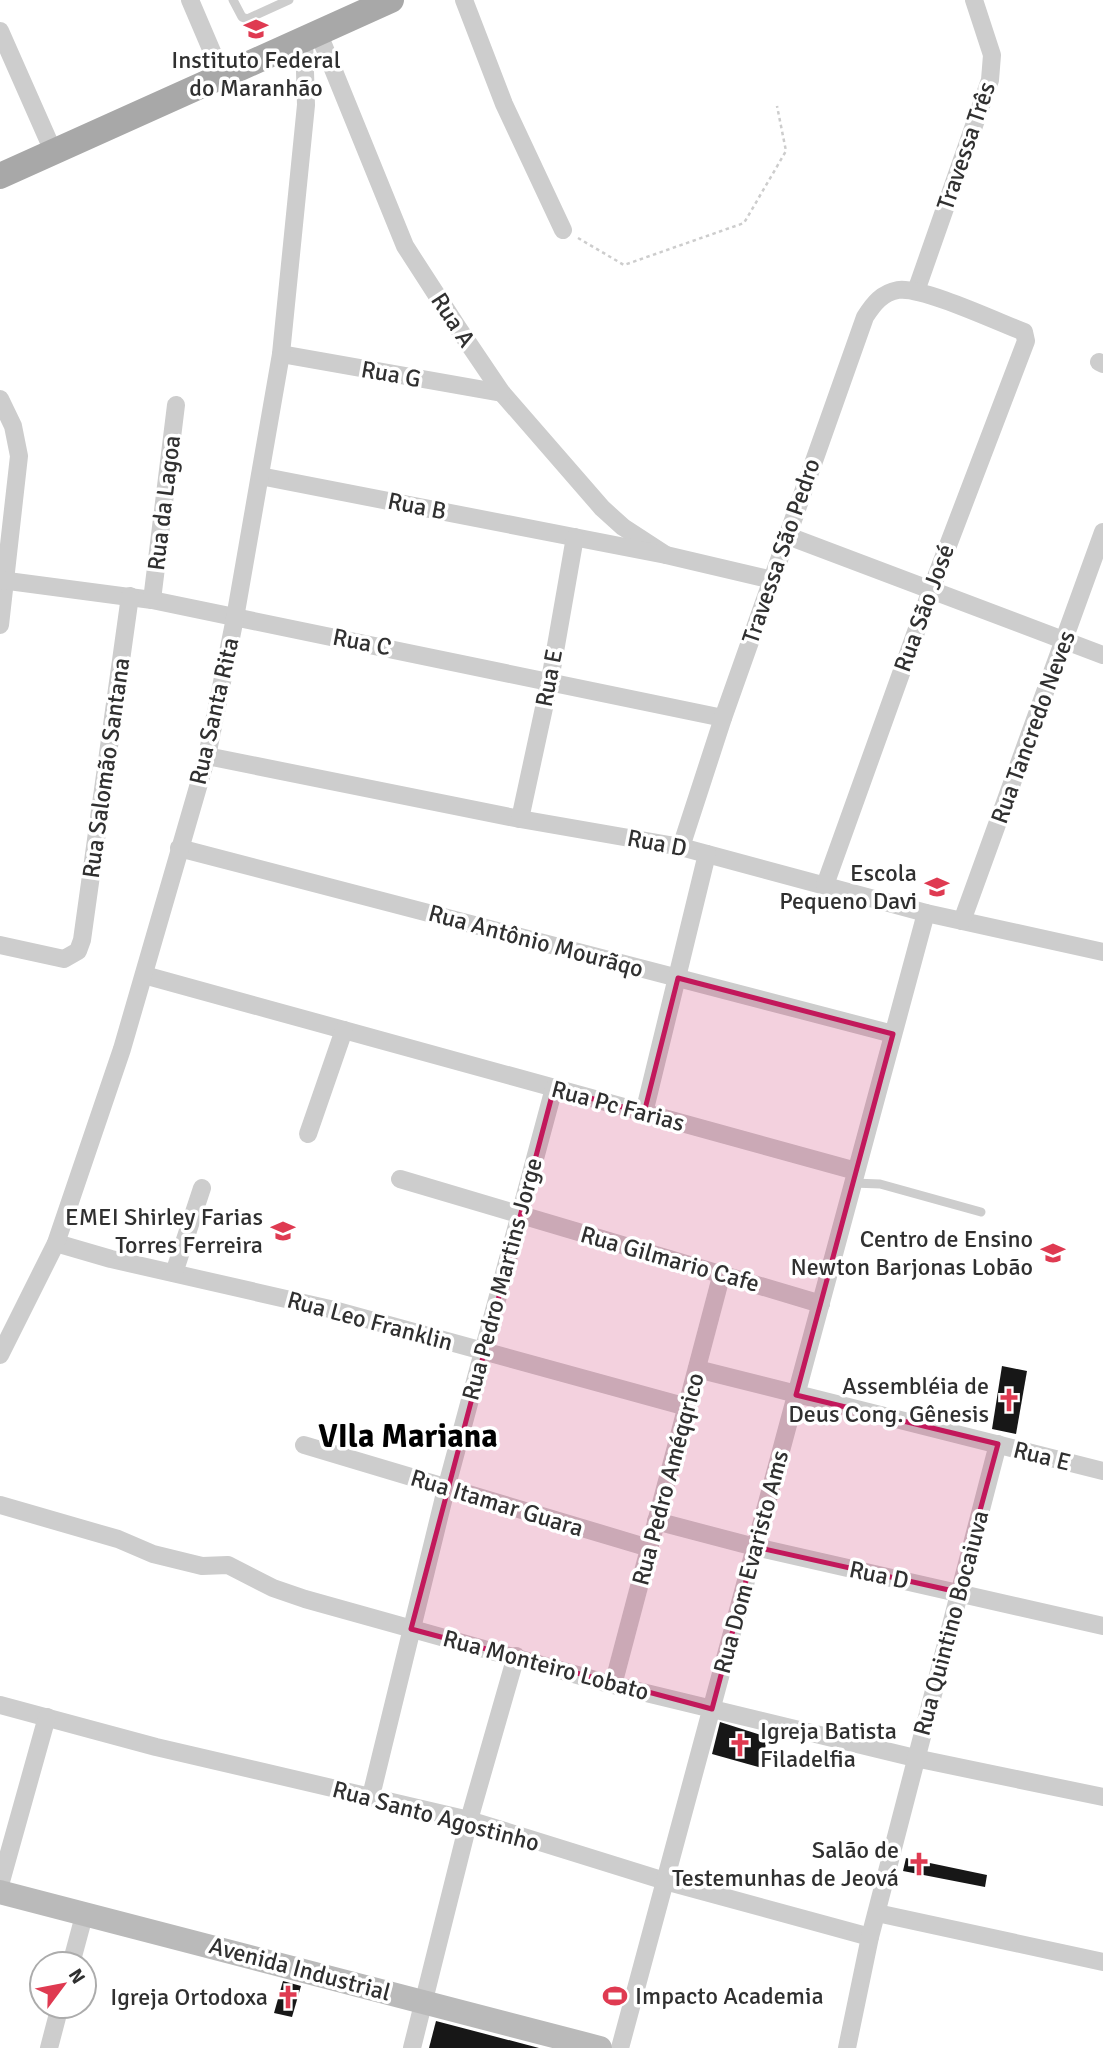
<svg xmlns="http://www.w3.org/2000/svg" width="1103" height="2048" viewBox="0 0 1103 2048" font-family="Signika,sans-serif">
<rect width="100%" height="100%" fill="#fff"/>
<g fill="#171717">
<polygon points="1002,1366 1027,1371 1016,1434 992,1429"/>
<polygon points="720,1722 767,1737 762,1768 712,1754"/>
<polygon points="906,1858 987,1875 985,1887 903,1871"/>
<polygon points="283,1981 301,1986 292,2017 274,2013"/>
<polygon points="436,2021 539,2048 429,2048"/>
</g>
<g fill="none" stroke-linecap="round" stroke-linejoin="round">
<polyline stroke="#cdcdcd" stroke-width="2.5" stroke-dasharray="3.5 3.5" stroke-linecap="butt" points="578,238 624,265 744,223 786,151 777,106"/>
<g stroke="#cdcdcd" stroke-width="9">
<polyline points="233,0 242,17 247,19 289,0"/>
<polyline points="853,1183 880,1184 981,1212"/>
</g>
<g stroke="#cdcdcd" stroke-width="18">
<polyline points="190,0 222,75"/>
<polyline points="464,0 504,104 563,230"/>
<polyline points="0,31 53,151"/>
<polyline points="318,32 405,246 458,328 502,393 602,508 623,527 666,555"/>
<polyline points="916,291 990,80 992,55 974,0"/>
<polyline points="281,354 502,393"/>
<polyline points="1099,362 1103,364"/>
<polyline points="0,399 13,426 19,456 0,625"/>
<polyline points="260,476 666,555 773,580"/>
<polyline points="788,536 1103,655"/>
<polyline points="0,580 152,600 723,718"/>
<polyline points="152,600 176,405"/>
<polyline points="207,756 520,819 681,847 926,913 1103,952"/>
<polyline points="520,819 550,680 575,537"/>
<path d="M681,847L723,718L865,317C874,303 882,293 898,290C921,286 998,322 1024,332L1026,341L931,590L825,885"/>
<polyline points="179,848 893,1034"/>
<polyline points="962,921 1103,532"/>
<polyline points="0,945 64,959 78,951 82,940 130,596"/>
<polyline points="144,975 856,1171"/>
<polyline points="644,1113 707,854"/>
<polyline points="308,1134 344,1030"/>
<polyline points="400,1179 821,1304"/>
<polyline points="56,1243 111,1259 330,1309 687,1407"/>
<polyline points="174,1273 202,1188"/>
<polyline points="0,1355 56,1243 122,1049 207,756 235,618 281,354 306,105 304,38"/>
<polyline points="697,1369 1103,1471"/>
<polyline points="304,1445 649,1548"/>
<polyline points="0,1505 118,1539 153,1554 202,1566 228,1565 273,1588 305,1599 613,1685 915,1758 1103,1797"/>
<polyline points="656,1521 755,1547 1103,1626"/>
<polyline points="613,1685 722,1273"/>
<polyline points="0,1705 156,1747 469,1820 665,1881 870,1937"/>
<polyline points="371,1796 446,1489 554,1088"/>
<polyline points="0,1885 47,1717"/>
<polyline points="877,1913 1103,1962"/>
<polyline points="71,1964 85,1912"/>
<polyline points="49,2048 60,2006"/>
<polyline points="412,2048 469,1820 516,1656"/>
<polyline points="620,2048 926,913"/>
<polyline points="847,2048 870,1937 998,1444"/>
</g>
<polyline stroke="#bababa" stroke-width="24" points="0,1892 600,2048"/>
<polyline stroke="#a8a8a8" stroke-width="26" points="0,176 391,0"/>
</g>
<path fill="#c2185b" fill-opacity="0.2" stroke="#c2185b" stroke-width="5" stroke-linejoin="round" d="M678,978L893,1034L796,1395L998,1444L958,1592L755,1547L712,1709L411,1629L554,1088L644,1113Z"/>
<defs>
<g id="university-bare" transform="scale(1.89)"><path d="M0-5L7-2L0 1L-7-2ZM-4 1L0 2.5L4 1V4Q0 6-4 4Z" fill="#df3a51" stroke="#fff" stroke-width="2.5" paint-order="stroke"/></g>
<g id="school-bare" transform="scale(1.89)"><path d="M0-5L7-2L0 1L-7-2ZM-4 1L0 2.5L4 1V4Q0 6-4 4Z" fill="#df3a51" stroke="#fff" stroke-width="2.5" paint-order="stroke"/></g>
<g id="church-bare" transform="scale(1.89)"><path d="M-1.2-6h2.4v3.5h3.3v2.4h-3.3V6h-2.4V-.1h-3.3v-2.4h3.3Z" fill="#df3a51" stroke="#fff" stroke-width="2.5" paint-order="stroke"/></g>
<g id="stadium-bare" transform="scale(1.89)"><path d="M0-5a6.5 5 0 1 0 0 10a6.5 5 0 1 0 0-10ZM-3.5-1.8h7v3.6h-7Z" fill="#df3a51" stroke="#fff" stroke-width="2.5" paint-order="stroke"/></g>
</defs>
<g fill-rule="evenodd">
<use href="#university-bare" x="256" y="29"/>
<use href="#school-bare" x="937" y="887"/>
<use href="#school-bare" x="283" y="1231"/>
<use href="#school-bare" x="1053" y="1253"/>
<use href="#church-bare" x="1009" y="1400"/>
<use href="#church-bare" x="740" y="1745"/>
<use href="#church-bare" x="919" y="1864"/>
<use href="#stadium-bare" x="615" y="1996"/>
<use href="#church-bare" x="288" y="1997"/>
</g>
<g text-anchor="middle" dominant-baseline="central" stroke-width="7" stroke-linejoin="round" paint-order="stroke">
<g font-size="24" fill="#303030" stroke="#fff" text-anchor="end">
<text x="256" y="60" text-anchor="middle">Instituto Federal<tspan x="256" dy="28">do Maranhão</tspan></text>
<text x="917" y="873">Escola<tspan x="917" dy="28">Pequeno Davi</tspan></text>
<text x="263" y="1217">EMEI Shirley Farias<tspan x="263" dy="28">Torres Ferreira</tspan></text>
<text x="1033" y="1239">Centro de Ensino<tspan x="1033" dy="28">Newton Barjonas Lobão</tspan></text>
<text x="989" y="1386">Assembléia de<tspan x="989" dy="28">Deus Cong. Gênesis</tspan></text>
<text x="760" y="1731" text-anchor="start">Igreja Batista<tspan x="760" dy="28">Filadelfia</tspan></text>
<text x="899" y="1850">Salão de<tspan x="899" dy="28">Testemunhas de Jeová</tspan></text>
<text x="635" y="1996" text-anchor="start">Impacto Academia</text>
<text x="268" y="1997">Igreja Ortodoxa</text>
</g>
<g font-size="24" fill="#303030" stroke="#fff">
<text transform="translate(966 146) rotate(-71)">Travessa Três</text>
<text transform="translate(453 320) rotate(57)">Rua A</text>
<text transform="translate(391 374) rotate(10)">Rua G</text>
<text transform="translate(164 503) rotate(-83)">Rua da Lagoa</text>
<text transform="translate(417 506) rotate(11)">Rua B</text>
<text transform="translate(781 551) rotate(-71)">Travessa São Pedro</text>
<text transform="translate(924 608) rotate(-70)">Rua São José</text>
<text transform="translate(362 642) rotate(11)">Rua C</text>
<text transform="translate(549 678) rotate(-79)">Rua E</text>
<text transform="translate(214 711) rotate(-77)">Rua Santa Rita</text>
<text transform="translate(1033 727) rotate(-70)">Rua Tancredo Neves</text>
<text transform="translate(106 768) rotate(-82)">Rua Salomão Santana</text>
<text transform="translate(657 843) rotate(11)">Rua D</text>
<text transform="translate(536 941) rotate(15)">Rua Antônio Mourãqo</text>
<text transform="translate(618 1106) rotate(15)">Rua Pc Farias</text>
<text transform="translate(670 1259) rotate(16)">Rua Gilmario Cafe</text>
<text transform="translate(502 1279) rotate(-75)">Rua Pedro Martins Jorge</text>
<text transform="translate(370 1321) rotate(15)">Rua Leo Franklin</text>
<text transform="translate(1042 1456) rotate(14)">Rua E</text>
<text transform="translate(668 1479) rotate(-75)">Rua Pedro Améqqrico</text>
<text transform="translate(497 1503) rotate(17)">Rua Itamar Guara</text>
<text transform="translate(751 1562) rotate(-75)">Rua Dom Evaristo Ams</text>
<text transform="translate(879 1575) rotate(12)">Rua D</text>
<text transform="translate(951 1623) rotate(-75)">Rua Quintino Bocaiuva</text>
<text transform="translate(546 1665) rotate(15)">Rua Monteiro Lobato</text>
<text transform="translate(436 1816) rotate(15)">Rua Santo Agostinho</text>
<text transform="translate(300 1969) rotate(15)">Avenida Industrial</text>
</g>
<g font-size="32" font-weight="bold" fill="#000" stroke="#fff">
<text x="408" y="1436">VIla Mariana</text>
</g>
</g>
<g transform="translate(63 1985) rotate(58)"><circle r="33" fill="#ffffff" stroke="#acacac" stroke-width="2"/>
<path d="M0-5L12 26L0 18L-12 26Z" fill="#df3a51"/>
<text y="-10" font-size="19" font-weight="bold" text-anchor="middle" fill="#303030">N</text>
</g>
</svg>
